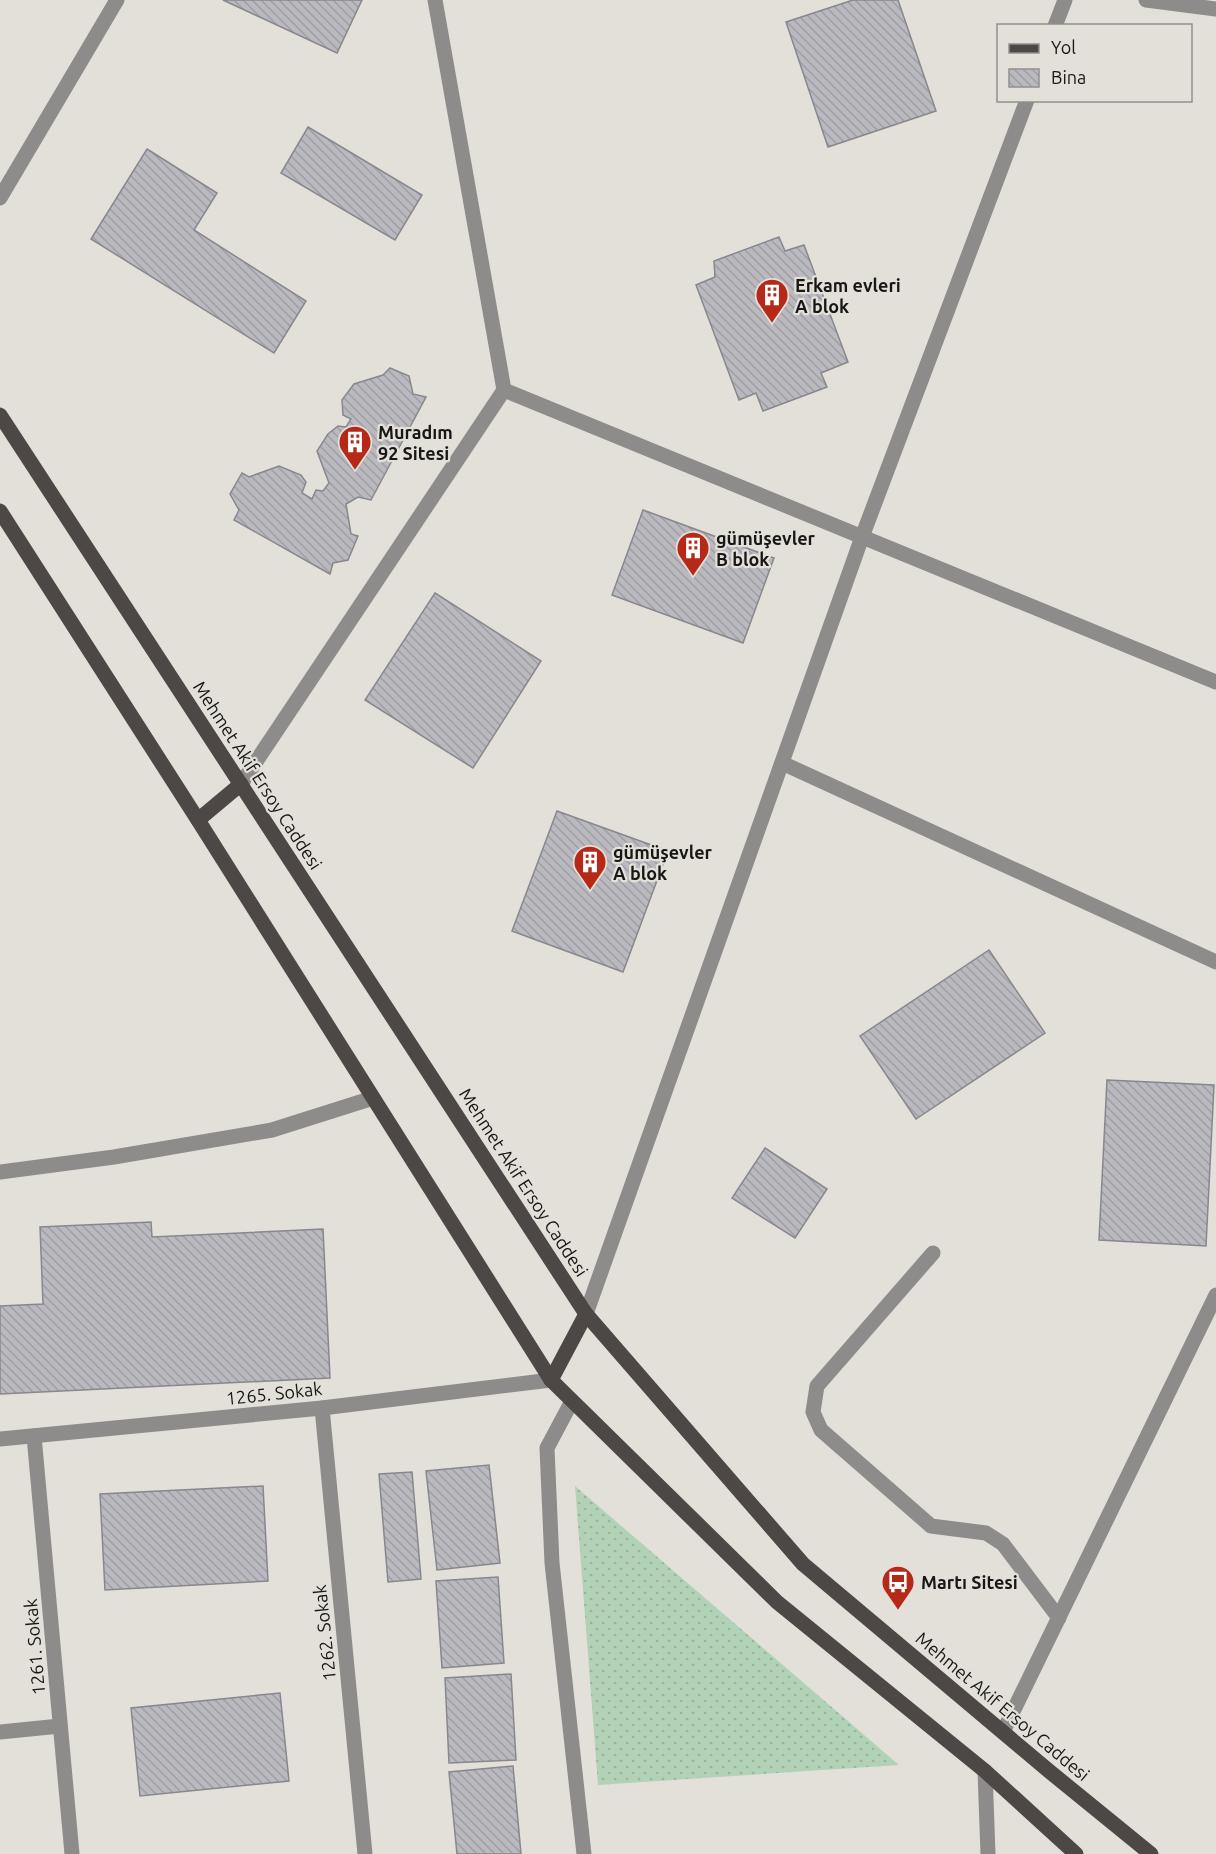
<svg xmlns="http://www.w3.org/2000/svg" width="1216" height="1854" viewBox="0 0 1216 1854" font-family="Ubuntu,sans-serif">
<defs>
<pattern id="grass-dots" width="8" height="8" patternUnits="userSpaceOnUse" patternTransform="scale(1.5)"><rect width="8" height="8" fill="#b2d2b7"/><path d="M2 2h.1M6 6h.1" fill="none" stroke="#98b49c" stroke-width="1.8" stroke-linecap="round"/></pattern>
<pattern id="building-back-hatch" width="6" height="6" patternUnits="userSpaceOnUse" patternTransform="scale(1.5)"><rect width="6" height="6" fill="#bab9bf"/><path d="M-1 5l2 2M0 0l6 6M5-1l2 2" fill="none" stroke="#9f9ea3"/></pattern>
</defs>
<rect width="100%" height="100%" fill="#e3e0da"/>
<polygon fill="url(#grass-dots)" points="575,1486 899,1765 598,1785"/>
<g fill="url(#building-back-hatch)" stroke="#87878d" stroke-width="1.5">
<polygon points="223,0 362,0 337,53"/>
<polygon points="853,0 898,0 936,111 828,147 786,22"/>
<polygon points="308,127 422,195 395,240 281,173"/>
<polygon points="147,149 217,193 194,230 306,301 274,353 91,239"/>
<polygon points="779,237 785,251 804,245 848,362 821,373 827,387 763,411 756,393 739,400 696,285 715,277 714,261"/>
<polygon points="390,368 409,376 413,394 426,397 371,500 358,497 346,504 351,534 358,536 348,560 333,563 330,574 234,520 239,510 230,494 242,473 249,477 279,466 301,475 306,482 302,493 312,499 316,490 323,491 329,483 317,451 328,434 338,426 346,427 351,419 343,415 342,400 354,384 383,375"/>
<polygon points="643,510 774,558 743,643 612,595"/>
<polygon points="435,593 541,661 473,768 365,700"/>
<polygon points="557,811 668,851 623,972 512,931"/>
<polygon points="989,950 1045,1033 916,1119 860,1036"/>
<polygon points="1107,1080 1214,1085 1206,1246 1099,1240"/>
<polygon points="765,1148 827,1189 795,1238 732,1198"/>
<polygon points="151,1222 152,1237 323,1229 330,1378 0,1394 0,1306 43,1304 40,1227"/>
<polygon points="489,1465 500,1563 437,1570 426,1471"/>
<polygon points="412,1472 421,1579 388,1582 379,1474"/>
<polygon points="263,1486 268,1581 105,1590 100,1494"/>
<polygon points="498,1577 504,1663 442,1668 436,1581"/>
<polygon points="511,1674 516,1760 449,1763 445,1678"/>
<polygon points="280,1693 289,1781 140,1796 131,1708"/>
<polygon points="513,1766 521,1854 457,1854 449,1772"/>
</g>
<g fill="none" stroke-linecap="round" stroke-linejoin="round">
<g stroke="#8e8b8b" stroke-width="15">
<polyline points="1146,0 1216,9"/>
<polyline points="1055,26 1065,0"/>
<polyline points="0,198 117,0"/>
<polyline points="504,390 1216,682"/>
<polyline points="782,763 1216,962"/>
<polyline points="241,784 504,390 435,0"/>
<polyline points="0,1172 114,1157 272,1130 373,1098"/>
<polyline points="933,1253 817,1386 813,1412 821,1430 931,1526 986,1533 1003,1544 1059,1618"/>
<polyline points="586,1314 862,537 1027,100"/>
<polyline points="572,1401 547,1448 552,1563 584,1854"/>
<polyline points="322,1408 365,1854"/>
<polyline points="34,1436 72,1854"/>
<polyline points="0,1439 322,1408 551,1380"/>
<polyline points="0,1732 60,1726"/>
<polyline points="1003,1732 1216,1295"/>
<polyline points="985,1771 988,1854"/>
</g>
<g stroke="#4d4746" stroke-width="15">
<polyline points="0,415 586,1314 803,1564 1049,1771 1151,1854"/>
<polyline points="0,511 198,820 551,1380 777,1602 985,1771 1076,1854"/>
<polyline points="198,820 241,784"/>
<polyline points="551,1380 586,1314"/>
</g>
</g>
<defs>
<g id="building-pin" transform="scale(1.725)"><path d="M0 17L-7.5 6A9.5 9.5 0 1 1 7.5 6Z" fill="#b62919" stroke="#e3e0da"/><path d="M-4-6H4V6H1V3H-1V6H-4ZM-2.5-4.3h1.7v1.8h-1.7ZM.8-4.3h1.7v1.8H.8ZM-2.5-1h1.7V.8h-1.7ZM.8-1h1.7V.8H.8Z" fill="#fff"/></g>
<g id="bus-pin" transform="scale(1.725)"><path d="M0 17L-7.5 6A9.5 9.5 0 1 1 7.5 6Z" fill="#b62919" stroke="#e3e0da"/><path d="M-5-6H5V4H4V6H2V4H-2V6H-4V4H-5ZM-3.5-4V0h7V-4ZM-3.5 1.2v1.5H-2V1.2ZM2 1.2v1.5H3.5V1.2Z" fill="#fff"/></g>
</defs>
<g fill-rule="evenodd">
<use href="#building-pin" x="772" y="295"/>
<use href="#building-pin" x="355" y="442"/>
<use href="#building-pin" x="693" y="548"/>
<use href="#building-pin" x="590" y="862"/>
<use href="#bus-pin" x="898" y="1582"/>
</g>
<g text-anchor="middle" dominant-baseline="central" stroke-width="4.5" stroke-linejoin="round" paint-order="stroke">
<g font-size="18" font-weight="bold" fill="#181715" stroke="#e3e0da" text-anchor="start">
<text x="795" y="285">Erkam evleri<tspan x="795" dy="21">A blok</tspan></text>
<text x="378" y="432">Muradım<tspan x="378" dy="21">92 Sitesi</tspan></text>
<text x="716" y="538">gümüşevler<tspan x="716" dy="21">B blok</tspan></text>
<text x="613" y="852">gümüşevler<tspan x="613" dy="21">A blok</tspan></text>
<text x="921" y="1582">Martı Sitesi</text>
</g>
<g font-size="18" fill="#181715" stroke="#e3e0da">
<text transform="translate(258 775) rotate(57)">Mehmet Akif Ersoy Caddesi</text>
<text transform="translate(524 1182) rotate(57)">Mehmet Akif Ersoy Caddesi</text>
<text transform="translate(274 1393) rotate(-6)">1265. Sokak</text>
<text transform="translate(324 1633) rotate(-96)">1262. Sokak</text>
<text transform="translate(34 1647) rotate(-95)">1261. Sokak</text>
<text transform="translate(1003 1706) rotate(40)">Mehmet Akif Ersoy Caddesi</text>
</g>
</g>
<rect x="997" y="24" width="195" height="78" fill="#e3e0da" stroke="#92908b" stroke-width="1.5"/>
<rect x="1009" y="44" width="30" height="9" fill="#4d4746" stroke="#92908b" stroke-width="1.5"/>
<text x="1051" y="54" font-size="18" fill="#181715">Yol</text>
<rect x="1009" y="69" width="30" height="18" fill="url(#building-back-hatch)" stroke="#92908b" stroke-width="1.5"/>
<text x="1051" y="84" font-size="18" fill="#181715">Bina</text>
</svg>
